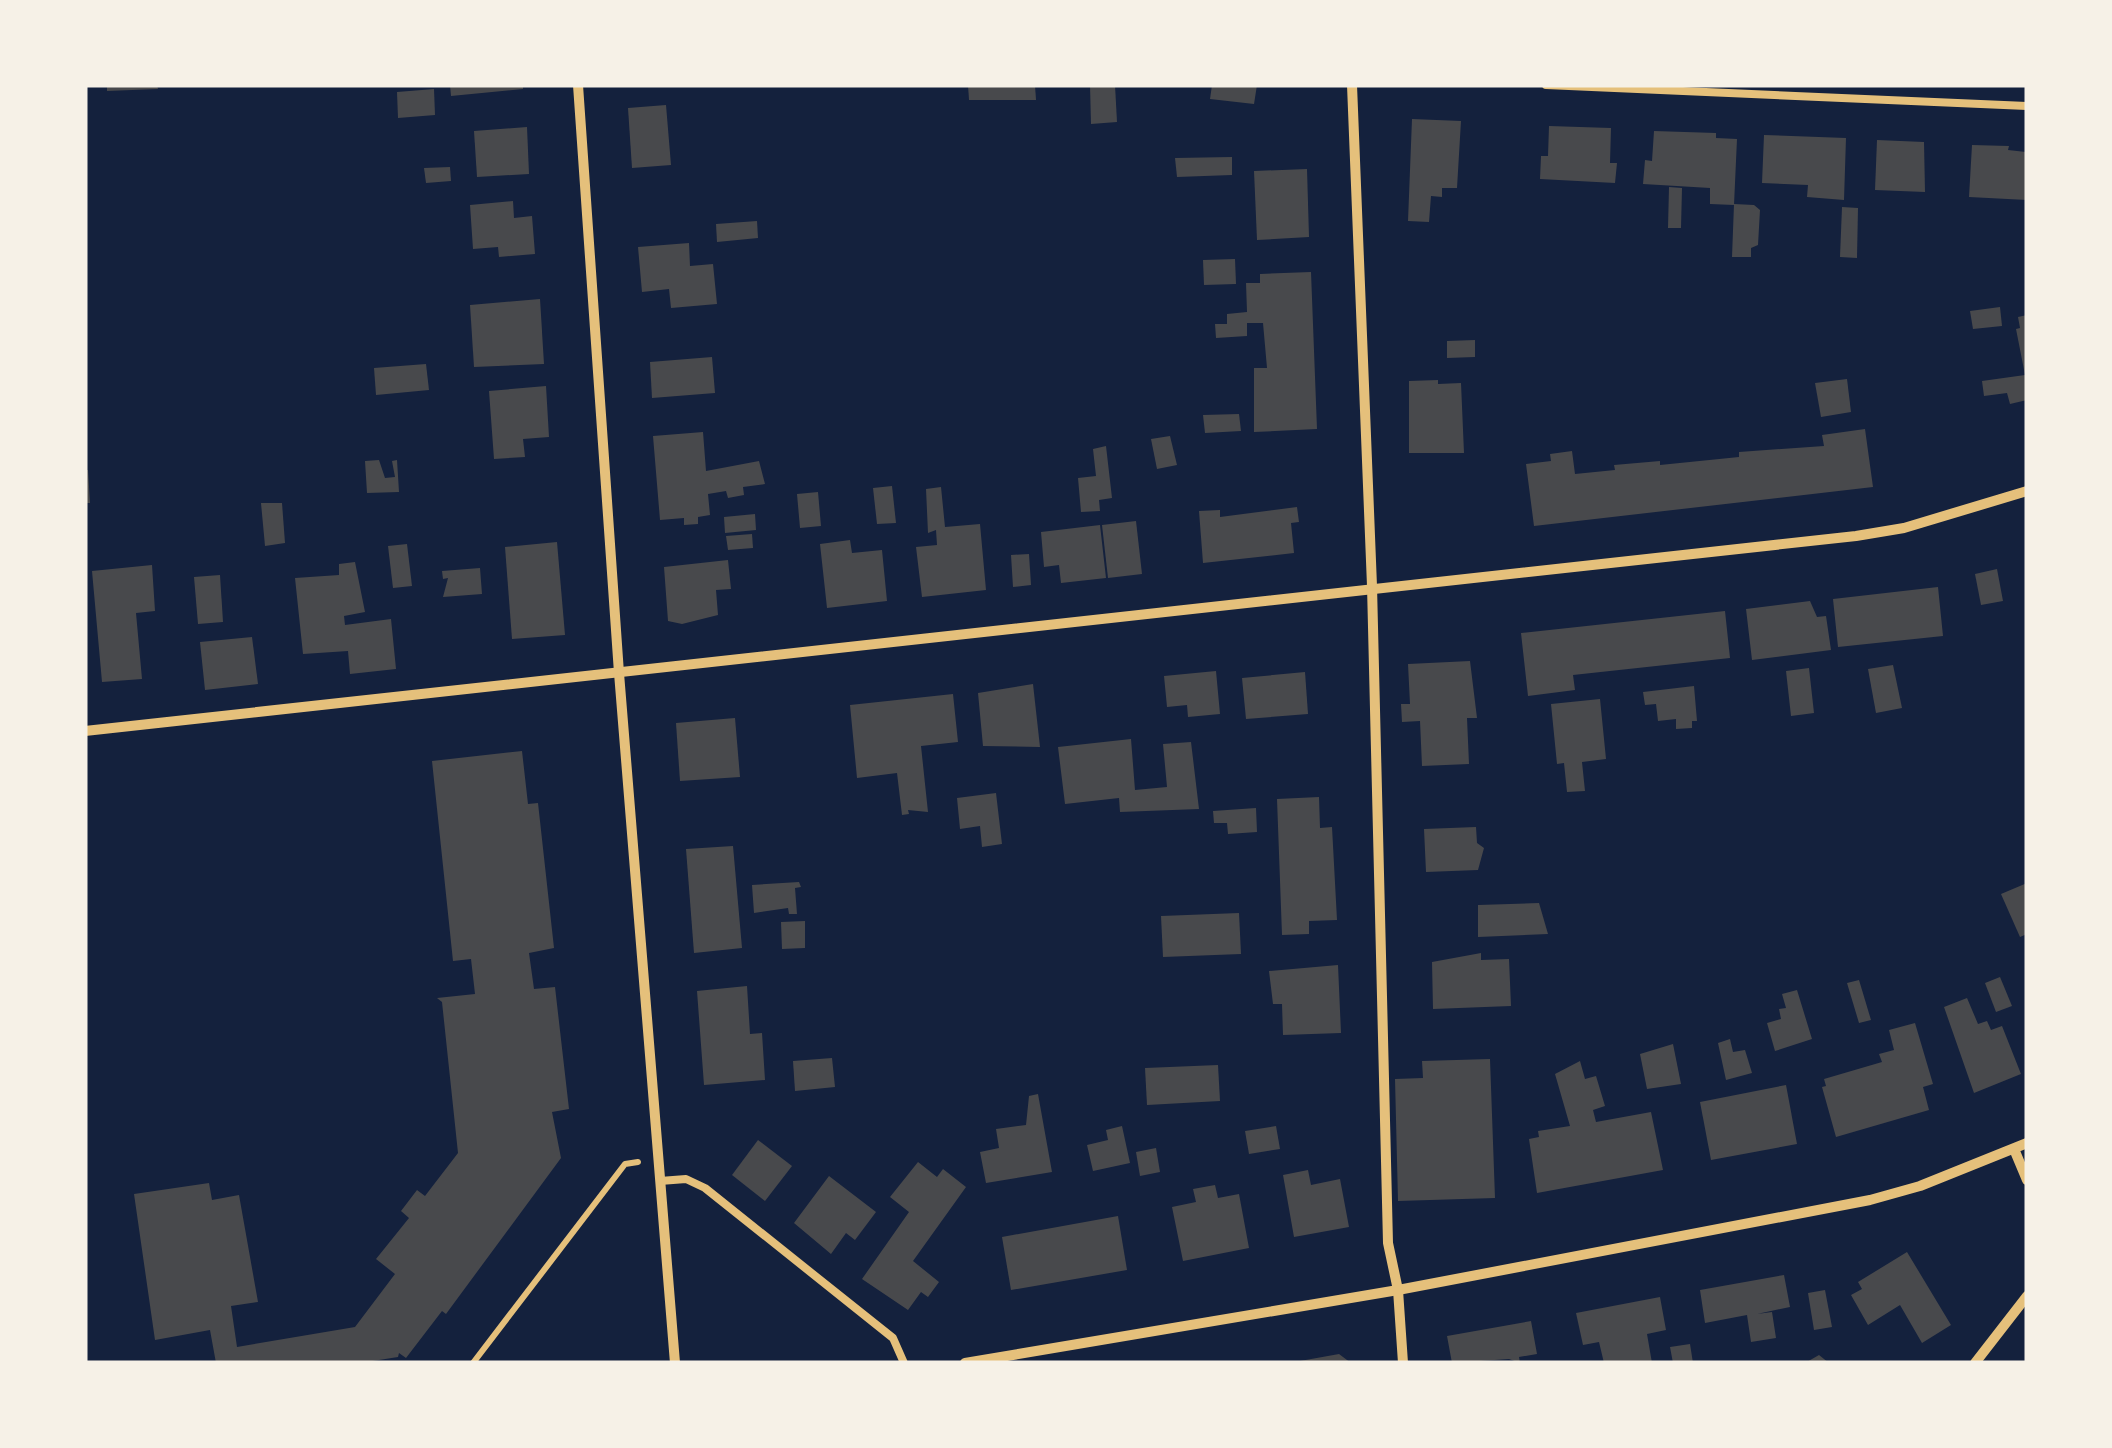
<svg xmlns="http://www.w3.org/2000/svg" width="2112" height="1448" viewBox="0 0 2112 1448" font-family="Manrope,sans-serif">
<rect width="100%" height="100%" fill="#14213d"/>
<g fill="#48494c">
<polygon points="107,85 157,85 158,89 107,91"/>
<polygon points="450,85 523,85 523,89 451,96"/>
<polygon points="968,85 1035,85 1036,100 969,100"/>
<polygon points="1090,85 1115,85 1117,122 1091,124"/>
<polygon points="1212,85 1257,85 1254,104 1210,99"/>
<polygon points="434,89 435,115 398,118 397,92"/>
<polygon points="666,105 671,165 632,168 628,108"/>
<polygon points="1412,119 1461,121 1457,188 1442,188 1442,197 1431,196 1429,222 1408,221"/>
<polygon points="1549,126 1611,128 1610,163 1617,163 1615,183 1540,179 1541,156 1548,156"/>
<polygon points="527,127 529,174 477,177 474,131"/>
<polygon points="1654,131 1716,133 1716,138 1737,139 1734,205 1710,204 1710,188 1643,184 1645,160 1652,161"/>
<polygon points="1764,135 1846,138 1844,200 1807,197 1808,185 1762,183"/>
<polygon points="1877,140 1924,142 1925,192 1875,190"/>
<polygon points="1972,145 2009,146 2008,150 2026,152 2027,200 1969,197"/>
<polygon points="1232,157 1232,175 1177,177 1175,158"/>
<polygon points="450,167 451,181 426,183 424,168"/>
<polygon points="1307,169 1309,237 1257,240 1254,171"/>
<polygon points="1669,187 1682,188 1681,228 1668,228"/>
<polygon points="513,201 514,218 532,216 535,254 499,257 498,247 473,249 470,205"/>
<polygon points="1734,204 1754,205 1760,210 1758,245 1751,248 1751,257 1732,257"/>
<polygon points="1842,207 1858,208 1857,258 1840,257"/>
<polygon points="757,221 758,238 717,242 716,224"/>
<polygon points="689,243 690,266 713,264 717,304 671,308 669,289 642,292 638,247"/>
<polygon points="1235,259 1236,284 1204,285 1203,260"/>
<polygon points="1311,272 1317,429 1254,432 1254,368 1267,368 1263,323 1247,323 1247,336 1216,338 1215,324 1227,324 1227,314 1247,312 1246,283 1260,283 1260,274"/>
<polygon points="540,299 544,364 474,367 470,305"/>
<polygon points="2000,307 2002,326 1973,329 1970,311"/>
<polygon points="2027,315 2027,400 2010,404 2007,393 1984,396 1982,381 2025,375 2016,329 2020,328 2018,317"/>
<polygon points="1475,340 1475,357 1447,358 1447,341"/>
<polygon points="712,357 715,393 652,398 650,362"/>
<polygon points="426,364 429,390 376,395 374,368"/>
<polygon points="1847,379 1851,412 1821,417 1815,383"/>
<polygon points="1438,380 1438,384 1461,383 1464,453 1409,453 1409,381"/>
<polygon points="546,386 549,437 523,439 525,457 494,459 489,391"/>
<polygon points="1239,414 1241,431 1205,433 1203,415"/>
<polygon points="1865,429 1873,487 1534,526 1526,464 1551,461 1550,454 1572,451 1575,474 1615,470 1614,465 1660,461 1660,465 1739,457 1739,452 1824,446 1822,435"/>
<polygon points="703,432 706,471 759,461 765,484 743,487 744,495 728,498 726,491 708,494 710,515 698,517 698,524 684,525 684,518 660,520 653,436"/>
<polygon points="1170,436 1177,465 1157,469 1151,439"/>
<polygon points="1106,446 1112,498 1099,500 1100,511 1081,512 1078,478 1096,476 1093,449"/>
<polygon points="379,460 385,478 395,477 392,461 397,460 399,492 367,493 365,461"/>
<polygon points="85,470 88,470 90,503 85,503"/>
<polygon points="892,486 896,523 877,524 873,488"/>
<polygon points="941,487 945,527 980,524 986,590 922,597 916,547 937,545 936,530 928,533 926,489"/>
<polygon points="818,492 821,526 800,528 797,494"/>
<polygon points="261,503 282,503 285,543 265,546"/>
<polygon points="1297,507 1299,522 1291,523 1294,553 1203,563 1199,511 1220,510 1220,517"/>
<polygon points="755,514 756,530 725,533 724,517"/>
<polygon points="1136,521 1142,574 1108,578 1102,525"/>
<polygon points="1100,525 1106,578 1061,583 1059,565 1044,567 1041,532"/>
<polygon points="752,534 753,548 728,550 726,536"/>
<polygon points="850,540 852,553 882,550 887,601 827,608 820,544"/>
<polygon points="557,542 565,635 512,639 505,547"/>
<polygon points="407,544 412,586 393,588 388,546"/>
<polygon points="1029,554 1031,585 1013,587 1011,555"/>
<polygon points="728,560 731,589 716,590 718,615 682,624 668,621 664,567"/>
<polygon points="355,562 365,612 344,616 345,625 391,619 396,669 350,674 348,651 303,654 295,578 339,575 339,564"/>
<polygon points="152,565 155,611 136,613 142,679 102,682 92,571"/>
<polygon points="480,568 482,594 443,597 448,578 443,579 442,571"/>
<polygon points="1997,569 2003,601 1981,605 1975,574"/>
<polygon points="220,575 223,622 198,624 194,577"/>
<polygon points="1938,587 1943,636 1838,647 1833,599"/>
<polygon points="1810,601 1817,617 1826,616 1831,650 1752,660 1746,609"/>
<polygon points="1725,611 1730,658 1573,675 1575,690 1528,696 1521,633"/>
<polygon points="252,637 258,684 205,690 200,642"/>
<polygon points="1470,661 1477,718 1467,718 1469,764 1422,766 1420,721 1402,722 1401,704 1410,704 1408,664"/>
<polygon points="1893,665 1902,708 1876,713 1868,669"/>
<polygon points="1809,668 1814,713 1791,716 1786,671"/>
<polygon points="1216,671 1220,714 1188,717 1187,705 1167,707 1164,676"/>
<polygon points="1305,672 1308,714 1246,719 1242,678"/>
<polygon points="1033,684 1040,747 983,746 978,693"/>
<polygon points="1694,686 1697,721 1692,721 1692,728 1676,729 1676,719 1658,721 1656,704 1645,705 1643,692"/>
<polygon points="953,694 958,742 921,746 928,812 908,810 909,814 902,815 897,773 857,778 850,705"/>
<polygon points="1600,699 1606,759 1582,762 1585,791 1567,792 1564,763 1557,764 1551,704"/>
<polygon points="735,718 740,777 680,781 676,723"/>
<polygon points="1131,739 1135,790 1167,787 1163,744 1191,742 1199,809 1120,812 1119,798 1065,804 1058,747"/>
<polygon points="522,751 528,804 538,803 554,948 529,953 534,989 555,987 569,1109 552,1112 561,1158 446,1314 442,1311 406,1358 399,1353 398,1357 360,1363 216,1363 210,1330 155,1340 134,1194 209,1183 212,1200 239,1195 258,1302 231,1306 237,1347 355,1327 395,1274 376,1259 409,1218 401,1211 417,1190 425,1196 458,1153 442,1002 437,998 475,994 471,959 453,961 432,761"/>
<polygon points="996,793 1002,844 982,847 980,826 960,829 957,798"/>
<polygon points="1319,797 1320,828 1332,827 1337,920 1309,921 1309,934 1282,935 1277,799"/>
<polygon points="1256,808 1257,832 1228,834 1227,823 1214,823 1213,811"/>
<polygon points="1476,827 1477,843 1484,848 1478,870 1426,872 1424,829"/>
<polygon points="733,846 742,948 694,953 686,849"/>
<polygon points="799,882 801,887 795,888 797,914 789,914 788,908 754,913 752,885"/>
<polygon points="2027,883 2027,934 2020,937 2001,894"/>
<polygon points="1539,903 1548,934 1478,937 1478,905"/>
<polygon points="1239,913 1241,954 1163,957 1161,916"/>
<polygon points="805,921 805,948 782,949 781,922"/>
<polygon points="1481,953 1481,960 1509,959 1511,1006 1433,1009 1432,962"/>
<polygon points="1338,965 1341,1033 1283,1035 1282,1004 1273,1004 1269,971"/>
<polygon points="2000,977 2012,1006 1996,1012 1985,983"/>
<polygon points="1859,980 1871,1020 1859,1023 1847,983"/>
<polygon points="747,986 750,1034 762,1033 765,1080 704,1085 697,991"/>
<polygon points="1797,990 1812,1039 1775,1051 1767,1023 1781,1019 1779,1009 1786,1008 1782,994"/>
<polygon points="1967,998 1978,1024 1987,1021 1991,1030 2002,1026 2021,1074 1974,1093 1944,1007"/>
<polygon points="1915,1023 1933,1084 1923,1087 1929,1110 1836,1137 1822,1087 1826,1086 1824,1079 1882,1062 1879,1054 1894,1050 1889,1030"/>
<polygon points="1730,1039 1733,1052 1745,1050 1752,1073 1726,1080 1718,1043"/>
<polygon points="1673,1044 1681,1084 1647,1089 1640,1054"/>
<polygon points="832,1058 835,1087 795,1091 793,1061"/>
<polygon points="1490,1059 1495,1198 1398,1201 1395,1079 1423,1078 1422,1061"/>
<polygon points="1580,1061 1585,1079 1596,1076 1605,1106 1593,1110 1596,1122 1651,1112 1663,1170 1537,1193 1529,1139 1539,1137 1538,1131 1570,1126 1555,1074"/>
<polygon points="1218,1065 1220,1101 1147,1105 1145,1068"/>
<polygon points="1786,1085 1797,1144 1711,1160 1700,1102"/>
<polygon points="1038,1094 1052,1172 986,1183 980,1152 999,1148 996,1129 1026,1125 1029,1096"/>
<polygon points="1122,1126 1130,1163 1093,1171 1087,1145 1108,1140 1106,1130"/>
<polygon points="1276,1126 1280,1149 1249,1154 1245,1131"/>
<polygon points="758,1140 792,1166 765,1201 732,1175"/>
<polygon points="1156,1148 1160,1172 1140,1176 1136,1152"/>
<polygon points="918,1162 937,1177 943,1169 966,1187 913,1261 939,1282 928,1297 921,1292 908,1310 862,1279 909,1212 890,1197"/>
<polygon points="1308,1170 1311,1185 1340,1179 1349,1227 1294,1237 1283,1175"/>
<polygon points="829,1176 876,1212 855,1240 846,1233 831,1254 794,1223"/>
<polygon points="1215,1185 1218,1198 1239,1194 1249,1248 1183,1261 1172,1207 1196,1202 1193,1189"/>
<polygon points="1118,1216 1127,1270 1011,1290 1002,1237"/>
<polygon points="1907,1252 1951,1325 1922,1343 1900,1305 1868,1325 1851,1295 1862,1289 1858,1282"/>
<polygon points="1784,1275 1790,1307 1757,1314 1772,1312 1776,1338 1751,1342 1747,1315 1705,1323 1700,1290"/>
<polygon points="1825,1290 1832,1327 1814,1330 1808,1293"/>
<polygon points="1660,1297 1666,1330 1647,1334 1652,1363 1604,1363 1599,1342 1583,1345 1576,1313"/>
<polygon points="1531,1321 1537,1354 1519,1357 1520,1363 1509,1359 1452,1363 1447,1336"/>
<polygon points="1690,1344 1693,1363 1673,1363 1670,1347"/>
<polygon points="1339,1354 1351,1363 1300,1363 1300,1361"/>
<polygon points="1819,1355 1829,1363 1805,1363"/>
</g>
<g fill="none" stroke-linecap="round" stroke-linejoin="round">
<polyline stroke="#e5c07b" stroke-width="6" points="473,1363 625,1164 638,1162"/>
<g stroke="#e5c07b" stroke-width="8">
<polyline points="1546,85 2027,106"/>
<polyline points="660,1181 686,1179 705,1188 893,1338 904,1363"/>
</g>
<g stroke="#e5c07b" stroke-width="10">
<polyline points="578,85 619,673 675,1363"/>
<polyline points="1352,85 1372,586 1388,1243 1398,1290 1403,1363"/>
<polyline points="85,731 1856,536 1904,528 2027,491"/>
<polyline points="2014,1149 2027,1180"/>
<polyline points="965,1363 1398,1290 1870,1200 1920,1186 2027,1143"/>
<polyline points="1975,1363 2027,1296"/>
</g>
</g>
<rect width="2112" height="1448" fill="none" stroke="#f6f1e7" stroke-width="175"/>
</svg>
